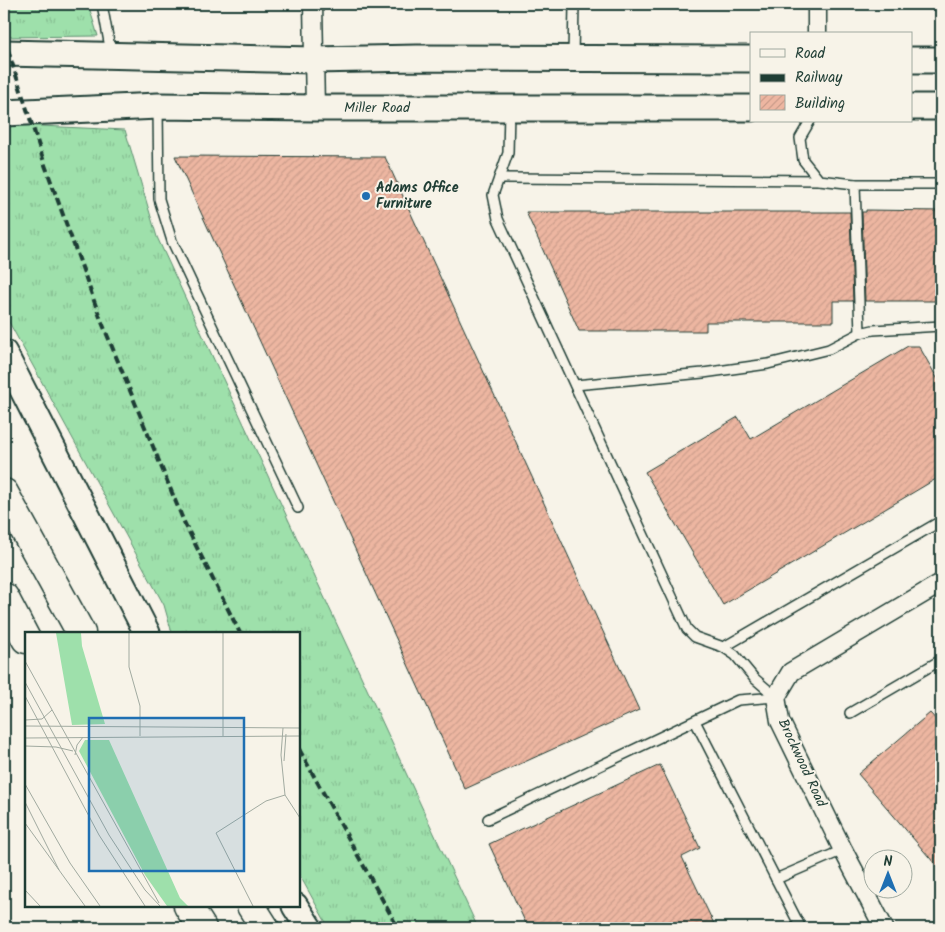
<svg xmlns="http://www.w3.org/2000/svg" width="945" height="932" viewBox="0 0 945 932" font-family="Kalam,sans-serif">
<defs>
<pattern id="grass-tufts" width="24" height="20" patternUnits="userSpaceOnUse" patternTransform="scale(1.25)"><rect width="24" height="20" fill="#9ee0ab"/><path d="M3 7l-1-3M5 7V3M7 7l1-3M15 17l-1-3M17 17v-4M19 17l1-3" fill="none" stroke="#88c194"/></pattern>
<pattern id="building-hatch" width="6" height="6" patternUnits="userSpaceOnUse" patternTransform="scale(1.25)"><rect width="6" height="6" fill="#edb6a1"/><path d="M-1 1l2-2M0 6l6-6M5 7l2-2" fill="none" stroke="#cb9d8b"/></pattern>
</defs>
<rect width="100%" height="100%" fill="#f7f3e8"/>
<filter id="ink" filterUnits="userSpaceOnUse"><feTurbulence type="fractalNoise" baseFrequency=".02" numOctaves="2"/><feDisplacementMap in="SourceGraphic" scale="10" xChannelSelector="R" yChannelSelector="G"/><feConvolveMatrix kernelMatrix="1 2 1 2 8 2 1 2 1" color-interpolation-filters="sRGB"/></filter>
<g filter="url(#ink)">
<g fill="url(#grass-tufts)" stroke="#5e8e70">
<polygon points="4,4 88,4 98,36 4,37"/>
<polygon points="19,125 125,130 157,237 478,928 329,928 299,874 299,633 172,633 164,605 4,313 4,127"/>
</g>
<g fill="url(#building-hatch)" stroke="#1f3d34">
<polygon points="175,156 385,157 639,710 465,789"/>
<polygon points="866,210 941,211 941,301 865,301 862,212 866,212"/>
<polygon points="526,212 850,212 853,301 833,301 833,322 706,322 706,331 579,331"/>
<polygon points="908,346 919,346 941,385 941,476 723,605 645,472 738,417 751,439"/>
<polygon points="930,713 941,725 941,871 858,774"/>
<polygon points="660,765 700,848 682,857 716,928 528,928 489,844"/>
</g>
<g fill="none" stroke-linecap="round" stroke-linejoin="round">
<g stroke="#1f3d34" stroke-width="12">
<g id="service">
<polyline points="102,4 111,53"/>
<polyline points="573,56 574,4"/>
<polyline points="158,107 159,199 172,241 298,508"/>
<polyline points="509,111 508,153 493,195 498,219 687,629 695,637 723,647 735,655 754,678 776,697"/>
<polyline points="810,121 800,138 803,160 819,180 855,184 860,333 873,330 941,326"/>
<polyline points="499,178 819,180"/>
<polyline points="855,184 941,184"/>
<polyline points="575,385 703,373 768,364 829,349 860,333"/>
<polyline points="724,647 941,521"/>
<polyline points="850,713 941,660"/>
<polyline points="695,721 801,928"/>
<polyline points="488,819 738,700 776,697"/>
<polyline points="776,879 843,850"/>
</g>
</g>
<g stroke="#1f3d34" stroke-width="21">
<g id="minor">
<polyline points="313,4 315,108"/>
<polyline points="817,34 817,4"/>
<polyline points="884,928 843,850 780,721 776,697 791,672 941,583"/>
</g>
</g>
<g stroke="#1f3d34" stroke-width="29">
<g id="secondary">
<polyline points="4,53 313,60 417,58 751,59"/>
<polyline points="911,60 941,60"/>
<polyline points="911,107 941,107"/>
<polyline points="4,113 158,106 315,108 751,108"/>
<polyline points="4,353 147,633"/>
<polyline points="295,906 309,928"/>
</g>
</g>
<g stroke="#1f3d34" stroke-width="31">
<g id="motorway">
<polyline points="4,493 81,633"/>
<polyline points="4,597 26,639"/>
<polyline points="188,906 202,928"/>
<polyline points="251,906 265,928"/>
</g>
</g>
<use href="#service" stroke="#f7f3e8" stroke-width="9"/>
<use href="#minor" stroke="#f7f3e8" stroke-width="18"/>
<use href="#secondary" stroke="#f7f3e8" stroke-width="25"/>
<use href="#motorway" stroke="#f7f3e8" stroke-width="28"/>
<g stroke="#1f3d34" stroke-width="4" stroke-dasharray="8 4" stroke-linecap="butt">
<polyline points="4,38 45,165 101,320 184,522 240,633"/>
<polyline points="299,749 398,928"/>
</g>
</g>
</g>
<circle fill="#1f6fb2" stroke="#f7f3e8" stroke-width="2" cx="366" cy="196" r="5"/>
<g text-anchor="middle" dominant-baseline="central" stroke-width="4" stroke-linejoin="round" paint-order="stroke">
<g font-size="14" fill="#1f3d34" stroke="#f7f3e8">
<text x="377" y="108">Miller Road</text>
<text transform="translate(802 763) rotate(65)">Brockwood Road</text>
</g>
<g font-size="14" font-weight="bold" fill="#1f3d34" stroke="#f7f3e8" text-anchor="start">
<text x="376" y="188">Adams Office<tspan x="376" dy="16">Furniture</tspan></text>
</g>
</g>
<g transform="translate(25 632)">
<rect width="275" height="275" fill="#f7f3e8"/>
<path d="M31,1H56L57,14L80,92L47,93ZM60,108H84L155,266L163,274H142L120,243L54,119Z" fill="#9ee0ab"/>
<path fill="none" stroke="#a1aaa0" stroke-width="1" d="M104,1V35L115,74V104M198,1V104M0,29L134,271M0,50L84,203L120,258L135,274M0,64L74,203L120,274M0,88L17,87L27,78M0,94L275,96M258,96L256,123L260,163L275,186M0,106L275,104M0,114L31,115L48,119M50,123L52,113L58,105M259,129L261,102M0,152L45,231L75,274M0,170L34,238M0,191L60,274M0,258L15,274M228,274L191,201L241,169L260,163"/>
<path fill="#1f6fb2" fill-opacity="0.15" stroke="#1f6fb2" stroke-width="2.5" d="M64,86H219V239H64Z"/>
<rect width="275" height="275" fill="none" stroke="#1f3d34" stroke-width="2.5"/>
</g>
<rect width="945" height="932" fill="none" stroke="#f7f3e8" stroke-width="20"/>
<rect x="10" y="10" width="925" height="912" fill="none" stroke="#1f3d34" stroke-width="2" filter="url(#ink)"/>
<rect x="750" y="32" width="162" height="90" fill="#f7f3e8" stroke="#a1aaa0"/>
<rect x="760" y="49" width="25" height="8" fill="#f7f3e8" stroke="#a1aaa0"/>
<text x="795" y="58" font-size="15" fill="#1f3d34">Road</text>
<rect x="760" y="74" width="25" height="8" fill="#1f3d34" stroke="#a1aaa0"/>
<text x="795" y="82" font-size="15" fill="#1f3d34">Railway</text>
<rect x="760" y="95" width="25" height="15" fill="url(#building-hatch)" stroke="#a1aaa0"/>
<text x="795" y="108" font-size="15" fill="#1f3d34">Building</text>
<g transform="translate(888 874)"><circle r="24" fill="#f7f3e8" stroke="#a1aaa0"/>
<path d="M0-4L9 19L0 12L-9 19Z" fill="#1f6fb2"/>
<text y="-8" font-size="14" font-weight="bold" text-anchor="middle" fill="#1f3d34">N</text>
</g>
</svg>
